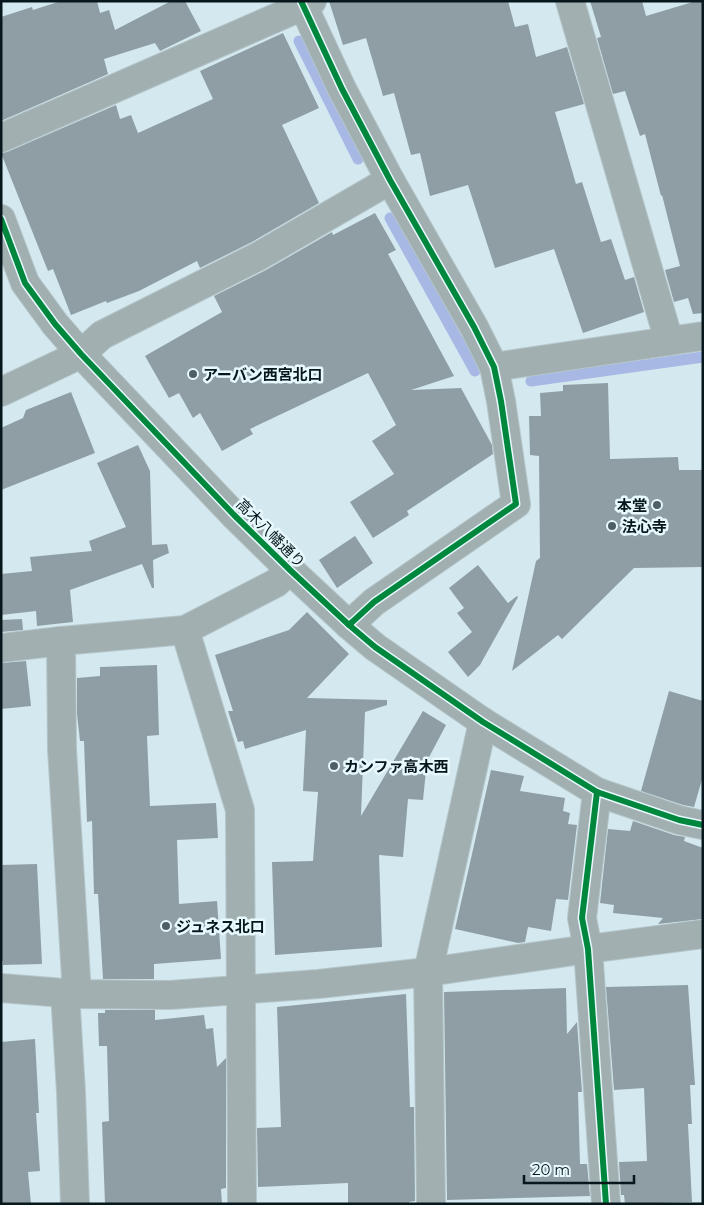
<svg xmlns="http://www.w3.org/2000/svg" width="704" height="1205" viewBox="0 0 704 1205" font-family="Montserrat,'Noto Sans JP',sans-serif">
<rect width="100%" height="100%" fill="#d3e9ef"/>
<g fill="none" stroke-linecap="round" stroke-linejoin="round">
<g stroke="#a6b8e3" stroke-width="11">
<polyline points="299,41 358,159"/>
<polyline points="390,218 475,371"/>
<polyline points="531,381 703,357"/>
</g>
</g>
<g fill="#8f9ea5">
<polygon points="61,1 97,1 100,13 109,10 115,30 171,1 185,1 201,31 160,51 155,43 104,59 108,74 1,121 1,17 32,7 33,10"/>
<polygon points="329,1 508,1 515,27 528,24 536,57 567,47 584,104 555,112 576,184 582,182 601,242 611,239 625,280 634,277 644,312 583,333 554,249 495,268 468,185 430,196 420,153 411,155 394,93 383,96 366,38 343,45"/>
<polygon points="590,1 642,1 646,16 696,1 703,1 703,313 693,314 688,298 674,302 665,270 680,266 662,195 661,196 645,134 640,136 625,91 613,94 597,38 601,37"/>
<polygon points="283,33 319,108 282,125 319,203 252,242 200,268 197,261 139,291 107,303 106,301 71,315 53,269 48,271 1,153 7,152 116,105 120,119 131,115 138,133 213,99 200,71"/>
<polygon points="375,213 396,250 388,254 454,376 411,390 461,388 492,445 493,454 407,511 409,515 373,538 350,502 394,474 372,441 396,425 368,373 250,429 253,434 222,451 200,413 193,418 179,393 169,398 145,356 222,312 214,296 266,270 332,232 333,235"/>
<polygon points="608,383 610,459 678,457 679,470 703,470 703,567 634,568 562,639 558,635 512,671 536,561 540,558 539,456 530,455 529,416 541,416 540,393 563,391 563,385"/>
<polygon points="71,392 95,453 1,490 1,428 23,418 26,410"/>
<polygon points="138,445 150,471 152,545 167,544 169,553 153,560 154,588 152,588 142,564 70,590 73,622 37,626 36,611 1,615 1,574 32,571 30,557 92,551 89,541 126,527 97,463"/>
<polygon points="355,536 373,563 337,588 319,560"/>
<polygon points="478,565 508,603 517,596 518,597 480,665 468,677 448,652 472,632 457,613 464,608 449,588"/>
<polygon points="307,612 349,654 307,698 387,700 387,705 365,712 361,816 423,711 446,725 427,761 423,800 408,799 403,857 379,855 382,947 275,955 272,862 313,861 318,792 303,791 306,730 245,749 243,741 238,742 228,711 233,711 215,655 289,630"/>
<polygon points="22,619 23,630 1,632 1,620"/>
<polygon points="26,661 31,706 1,709 1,663"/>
<polygon points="157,665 159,735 147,736 150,806 216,803 218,838 177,840 179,904 217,901 221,959 154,964 154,979 103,979 98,894 94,894 92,821 87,822 84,741 80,741 77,714 77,678 100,676 100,667"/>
<polygon points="669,691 703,701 703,776 694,807 683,805 641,791"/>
<polygon points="491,770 524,776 520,791 565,798 563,811 570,813 568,824 577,825 568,900 556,899 551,931 528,927 525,942 518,943 455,929"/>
<polygon points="633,821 674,835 685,837 684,841 703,848 703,919 658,924 663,918 613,913 614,905 600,903 608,829 630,831"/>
<polygon points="37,864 42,964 3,965 3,961 1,961 1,865"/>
<polygon points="688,985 695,1085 690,1085 692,1124 688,1124 692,1202 625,1204 624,1195 621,1195 619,1162 647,1161 644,1088 614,1090 606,987"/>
<polygon points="566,988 567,1034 577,1022 582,1092 578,1092 580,1164 587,1164 590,1196 447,1200 444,992"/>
<polygon points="406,994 410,1107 414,1107 415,1201 409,1202 409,1204 348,1204 348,1183 258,1187 257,1128 281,1127 277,1007"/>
<polygon points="105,1010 155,1010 155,1020 204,1015 206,1029 213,1028 217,1067 226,1058 226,1188 221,1189 222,1204 105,1204 102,1122 109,1121 107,1046 99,1046 98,1013 105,1013"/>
<polygon points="35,1039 39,1113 36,1113 40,1171 28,1172 31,1204 1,1204 1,1042"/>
</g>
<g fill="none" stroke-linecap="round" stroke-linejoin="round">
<g stroke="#b5c6cb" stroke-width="30">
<g id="minor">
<polyline points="301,1 342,89 390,180 474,327 494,367 501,401 516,504 374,602 349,625"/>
<polyline points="570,1 669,341"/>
<polyline points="1,138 303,6 312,1"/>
<polyline points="1,219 25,283 55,324 81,354 234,515 290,570 349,625 375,647 483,722 597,792 679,820 703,825"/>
<polyline points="494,367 703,336"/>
<polyline points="1,392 81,354 102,335 259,256 390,180"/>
<polyline points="185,630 240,810 242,1204"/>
<polyline points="1,648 61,641"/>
<polyline points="597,792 582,918 588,949 606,1204"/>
<polyline points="1,988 77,994 170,995 318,984 428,972 588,949 703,934"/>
<polyline points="65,993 71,1092 75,1204"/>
<polyline points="77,994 62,749 61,641 185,630 276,583 290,570"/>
<polyline points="431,1204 428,972 483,722"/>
</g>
</g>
<use href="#minor" stroke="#a1afb0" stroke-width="28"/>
<g stroke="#e8f9fd" stroke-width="9">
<g id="cycleway">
<polyline points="301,1 342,89 390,180 474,327 494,367 501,401 516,504 374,602 349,625"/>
<polyline points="1,219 25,283 55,324 81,354 234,515 290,570 349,625 375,647 483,722 597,792 679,820 703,825"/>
<polyline points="597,792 582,918 588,949 606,1204"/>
</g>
</g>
<use href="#cycleway" stroke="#00873e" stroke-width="6"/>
</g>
<g fill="#4e6065" stroke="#e8f9fd" stroke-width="2">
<circle cx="193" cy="374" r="5"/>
<circle cx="657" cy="505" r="5"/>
<circle cx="612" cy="526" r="5"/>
<circle cx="334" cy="766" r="5"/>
<circle cx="166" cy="926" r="5"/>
</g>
<g text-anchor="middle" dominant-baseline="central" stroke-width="5" stroke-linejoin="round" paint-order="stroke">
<g font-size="15" font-weight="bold" fill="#07171b" stroke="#e8f9fd" text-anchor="start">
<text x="203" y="374">アーバン西宮北口</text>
<text x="647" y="505" text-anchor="end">本堂</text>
<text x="622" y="526">法心寺</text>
<text x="344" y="766">カンファ高木西</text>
<text x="176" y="926">ジュネス北口</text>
</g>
<g font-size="15" fill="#07171b" stroke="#e8f9fd">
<text transform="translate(271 533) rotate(45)">高木八幡通り</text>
</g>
</g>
<rect width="704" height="1205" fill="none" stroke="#07171b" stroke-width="5"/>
<path d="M524 1175v8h110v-8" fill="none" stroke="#07171b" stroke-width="2.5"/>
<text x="532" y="1175" font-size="15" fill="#07171b" stroke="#e8f9fd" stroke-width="4" paint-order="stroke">20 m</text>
</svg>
